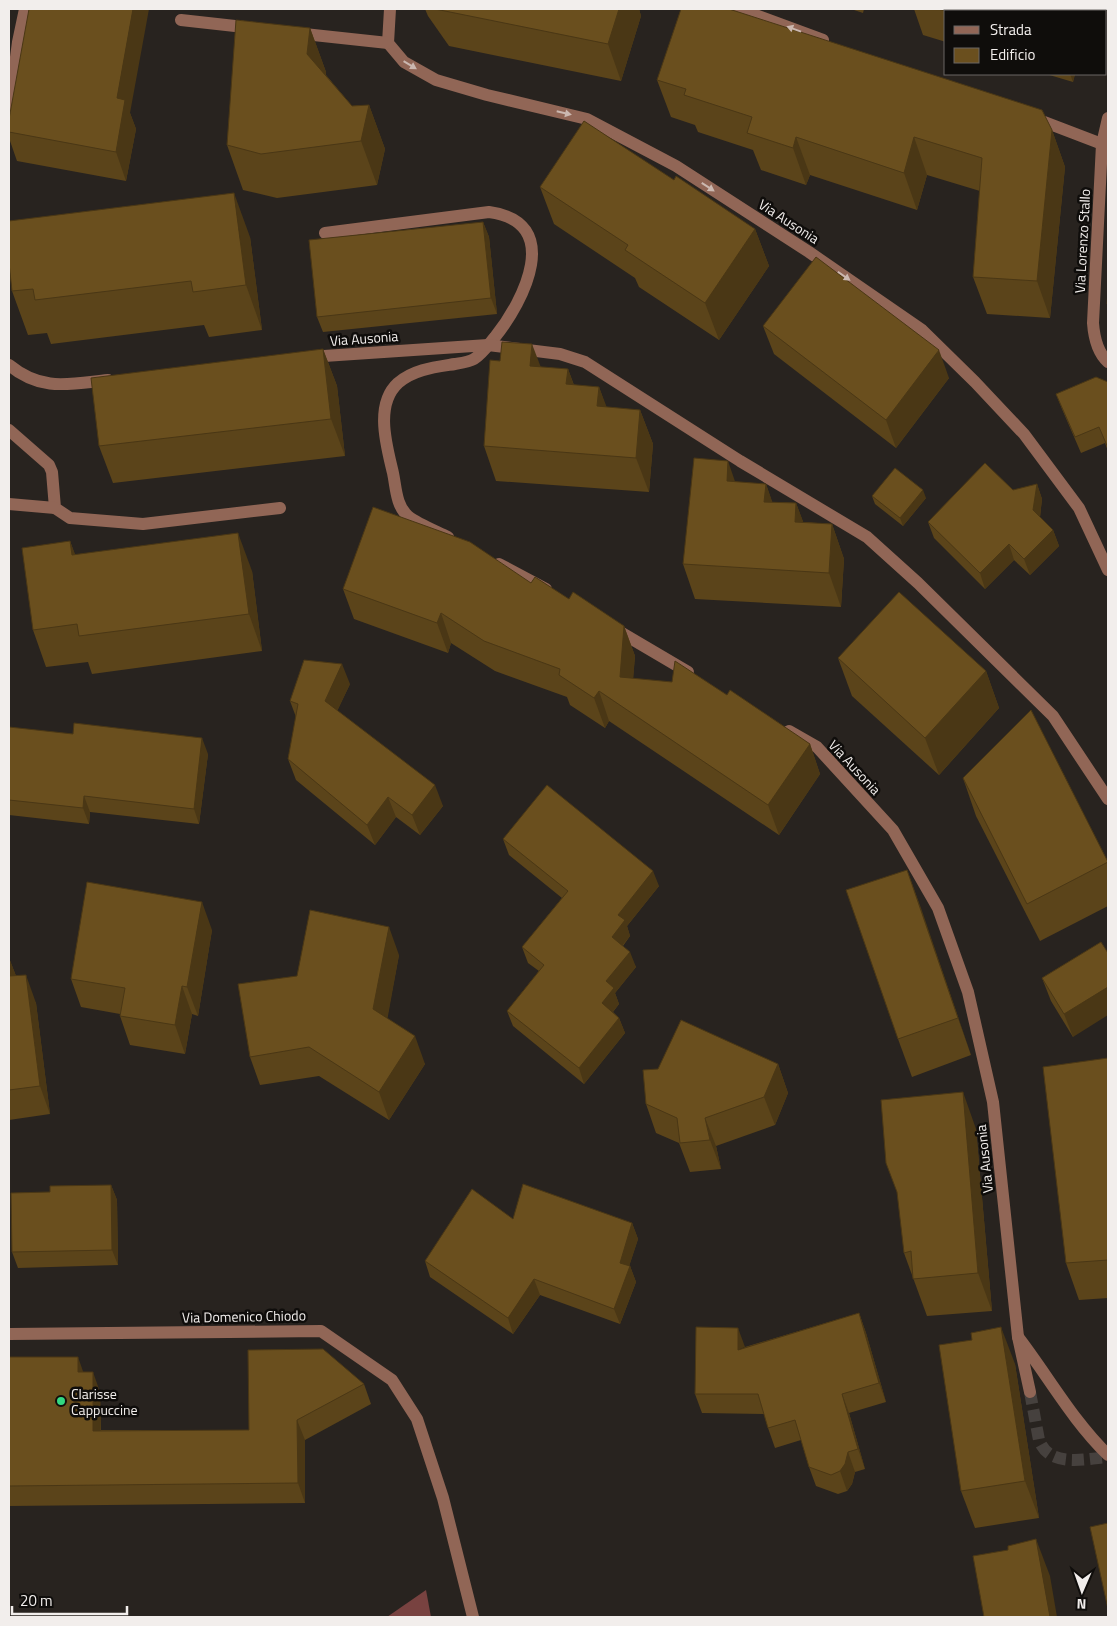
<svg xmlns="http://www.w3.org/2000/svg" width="1117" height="1626" viewBox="0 0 1117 1626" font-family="'Titillium Web',sans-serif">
<rect width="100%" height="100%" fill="#28231f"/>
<polygon fill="#784240" points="426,1590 431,1617 387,1617"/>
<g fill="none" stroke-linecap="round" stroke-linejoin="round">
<path stroke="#46413e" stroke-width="12" stroke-dasharray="12 6" stroke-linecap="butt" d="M1030,1392L1039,1440C1049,1468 1085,1459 1108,1457"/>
<g stroke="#916656" stroke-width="12">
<polyline points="390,9 388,43 404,62 436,80 487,95 587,119 676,166 809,252 922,330 975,382 1024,434 1079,508 1108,570"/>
<polyline points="739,9 823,40"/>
<polyline points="181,20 253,28"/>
<polyline points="295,33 388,43"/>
<polyline points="9,111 18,42 25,9"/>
<polyline points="1034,118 1102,144"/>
<path d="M1108,118L1102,144L1093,323C1094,337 1097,352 1108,362"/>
<path d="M325,233L489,212C564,222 524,301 495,337C489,344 482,354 474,359C469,362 461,363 455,364C436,367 414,369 398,383C374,405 387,447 393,473C396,487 396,506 408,516C418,524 436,531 448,537"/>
<polyline points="309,357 488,345 560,354 585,362 740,461 867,537 918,583 1053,716 1108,799"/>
<path d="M9,365C42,392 69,384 108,380"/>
<polyline points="9,430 49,465 52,472 55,508 70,518 143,524 280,508"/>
<polyline points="9,504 55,508"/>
<polyline points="499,564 546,589"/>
<polyline points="615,629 688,672"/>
<polyline points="789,731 817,747 893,830 938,908 968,992 993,1102 1018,1337"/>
<polyline points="9,1334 321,1331 392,1380 417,1419 443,1498 473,1617"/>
<path d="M1030,1392L1018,1337C1048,1376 1072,1420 1108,1455"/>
</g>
</g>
<g fill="#5b441a">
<polygon points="425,9 639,9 641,16 621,81 449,46 428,16"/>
<polygon points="851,9 864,9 863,13"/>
<polygon points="914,9 1095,9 1095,11 946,11 946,42 923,35"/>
<polygon points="310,28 326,72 326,75 352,106 369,105 385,149 377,185 277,198 243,190 227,145"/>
<polygon points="1046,74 1075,74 1073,82"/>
<polygon points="657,80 1052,130 1065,167 1050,318 987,314 973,277 980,191 927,175 917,210 810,175 806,185 761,170 753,150 698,132 695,125 671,117"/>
<polygon points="130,113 136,129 126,181 17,161 9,138 9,119"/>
<polygon points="674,180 755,229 769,266 719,340 639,287 635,278 554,224 540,187"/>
<polygon points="483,222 489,237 497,314 323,332 317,317"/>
<polygon points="250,237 262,330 209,337 204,325 51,344 47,333 28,335 12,291"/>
<polygon points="763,326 949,378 896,448 774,354"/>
<polygon points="323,349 337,386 345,456 113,483 99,446"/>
<polygon points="540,367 568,369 574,385 599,387 606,407 640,410 653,444 649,492 496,481 484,446"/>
<polygon points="1108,382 1108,451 1105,443 1081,453 1062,409 1056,394"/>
<polygon points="735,482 766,484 772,502 796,503 803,522 832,524 844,559 841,607 695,599 683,564"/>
<polygon points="1037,484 1042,499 1040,517 1053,530 1059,546 1030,575 1014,560 985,589 934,538 928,522 1013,490"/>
<polygon points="872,496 926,498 903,526 875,504"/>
<polygon points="70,541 75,555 252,571 262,651 92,674 88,662 46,667 33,630"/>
<polygon points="531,583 569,599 624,626 635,656 633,678 727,695 810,744 820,774 779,835 609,721 605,728 570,705 567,697 495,671 451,643 448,653 354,619 343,589"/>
<polygon points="838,658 986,671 999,708 939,775 852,696"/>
<polygon points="350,684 337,711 443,806 420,835 396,817 375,845 296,780 288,759 296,717 290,701"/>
<polygon points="9,727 208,754 199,824 90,812 89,824 9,815"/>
<polygon points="963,778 1108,861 1108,906 1040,941 976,816"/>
<polygon points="503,839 659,886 627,926 630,936 623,946 636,967 615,993 619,1004 613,1012 619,1018 625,1033 584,1084 513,1026 507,1011 539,971 528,963 522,947 562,898 509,855"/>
<polygon points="907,870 971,1055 912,1077 898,1039"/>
<polygon points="212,930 198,1016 192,1014 185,1054 130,1045 120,1016 120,1014 81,1007 71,979"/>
<polygon points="1101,942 1073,1037 1051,1001 1042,978"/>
<polygon points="399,955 387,1018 425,1064 389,1120 319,1076 260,1085 250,1057 297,976"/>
<polygon points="9,958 16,976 36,1003 50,1114 9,1120"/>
<polygon points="1108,1058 1108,1298 1079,1300 1066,1263"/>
<polygon points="778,1064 788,1093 775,1125 716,1146 721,1169 690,1172 679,1143 656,1133 646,1104"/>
<polygon points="976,1129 992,1311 927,1316 904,1253"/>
<polygon points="111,1185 117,1200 118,1265 18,1268 12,1252 50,1192"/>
<polygon points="513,1219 632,1223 638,1239 629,1266 630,1266 636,1282 620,1324 540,1295 513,1334 430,1277 425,1261"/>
<polygon points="859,1313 866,1333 886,1402 849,1413 865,1469 855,1472 852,1484 847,1491 838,1494 816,1486 809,1467 801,1440 775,1448 768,1428 764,1414 702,1413 695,1394 745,1347"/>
<polygon points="972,1340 1015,1364 1039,1518 975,1528 961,1491"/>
<polygon points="9,1357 84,1372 100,1392 101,1430 249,1430 364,1384 371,1404 305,1440 305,1503 9,1506"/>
</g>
<g fill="#4a3715">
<polygon points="133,9 149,9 130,113 136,129 126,181 116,152 117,98"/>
<polygon points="619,9 639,9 641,16 621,81 608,44"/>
<polygon points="1072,9 1095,9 1095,11 1071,11"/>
<polygon points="310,28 326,72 323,98 307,54"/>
<polygon points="1070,74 1075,74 1073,82"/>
<polygon points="369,105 385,149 377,185 361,141"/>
<polygon points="1052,130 1065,167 1050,318 1037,281"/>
<polygon points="796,137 810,175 806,185 793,148"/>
<polygon points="914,137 927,175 917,210 904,173"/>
<polygon points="234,193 250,237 262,330 246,285"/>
<polygon points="483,222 489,237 497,314 491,298"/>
<polygon points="755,229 769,266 719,340 705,303"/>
<polygon points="532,344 545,378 530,366"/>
<polygon points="323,349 337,386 345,456 331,419"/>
<polygon points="939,350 949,378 896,448 886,420"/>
<polygon points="568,369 580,403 566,384"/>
<polygon points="599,387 612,421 597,406"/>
<polygon points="640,410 653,444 649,492 636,458"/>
<polygon points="728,461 740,496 727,481"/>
<polygon points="766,484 778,518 764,502"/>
<polygon points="1037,484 1042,499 1039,526 1033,510"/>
<polygon points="923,490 926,498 903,526 900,518"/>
<polygon points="796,503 809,537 795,522"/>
<polygon points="832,524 844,559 841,607 829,573"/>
<polygon points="1053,530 1059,546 1030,575 1024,559"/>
<polygon points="238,533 252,571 262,651 249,614"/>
<polygon points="70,541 84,578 72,555"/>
<polygon points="1009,544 1014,560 985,589 980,573"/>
<polygon points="441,613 451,643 448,653 437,623"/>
<polygon points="624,626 635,656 631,707 620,677"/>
<polygon points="342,664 350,684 332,722 325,701"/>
<polygon points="986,671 999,708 939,775 925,738"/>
<polygon points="599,691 609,721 605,728 594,698"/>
<polygon points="202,738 208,754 199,824 194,809"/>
<polygon points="810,744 820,774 779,835 768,805"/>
<polygon points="435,785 443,806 420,835 412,815"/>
<polygon points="84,796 90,812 89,824 83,808"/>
<polygon points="388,797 396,817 375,845 367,825"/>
<polygon points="907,870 921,908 971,1055 958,1018"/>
<polygon points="653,871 659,886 627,926 630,936 617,952 612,937 618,915"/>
<polygon points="202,902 212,930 198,1016 187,987"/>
<polygon points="389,927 399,955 384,1038 373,1009"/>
<polygon points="630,952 636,967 615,993 619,1004 607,1019 602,1003 606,981"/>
<polygon points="9,958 20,986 9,986"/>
<polygon points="26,975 36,1003 50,1114 40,1086"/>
<polygon points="182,986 192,1014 185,1054 175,1025"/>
<polygon points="1108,987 1108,1015 1073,1037 1064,1014"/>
<polygon points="619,1018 625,1033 584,1084 579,1068"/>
<polygon points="415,1036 425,1064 389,1120 379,1092"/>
<polygon points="778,1064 788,1093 775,1125 764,1097"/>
<polygon points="963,1092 976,1129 992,1311 978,1273"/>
<polygon points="705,1118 716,1146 721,1169 710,1140"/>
<polygon points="111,1185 117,1200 118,1265 112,1250"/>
<polygon points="632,1223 638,1239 625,1279 620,1263"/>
<polygon points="630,1266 636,1282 620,1324 614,1309"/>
<polygon points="534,1279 540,1295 513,1334 508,1318"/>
<polygon points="859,1313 866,1333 886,1402 879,1383"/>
<polygon points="1001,1327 1015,1364 1039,1518 1025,1481"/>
<polygon points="738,1328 745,1347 738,1350"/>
<polygon points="78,1357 85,1377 78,1372"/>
<polygon points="93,1372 100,1392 101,1451 93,1431"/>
<polygon points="842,1394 849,1413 865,1469 858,1449"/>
<polygon points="297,1420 305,1440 305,1503 298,1483"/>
<polygon points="848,1452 855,1472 852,1484 847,1491 840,1471"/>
<polygon points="1036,1539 1050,1576 1057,1617 1050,1617"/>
</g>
<g fill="#6a4f1e" stroke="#4a3715">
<polygon points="29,9 133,9 117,98 125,100 116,152 9,132 9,119"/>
<polygon points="435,9 619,9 608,44"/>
<polygon points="681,9 729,9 1042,110 1052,130 1037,281 973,277 982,158 914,137 904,173 796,137 793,148 747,133 752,117 684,95 686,89 657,80"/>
<polygon points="938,9 1072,9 1071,11 946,11"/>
<polygon points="236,20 310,28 307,54 352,106 369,105 361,141 261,154 227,145"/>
<polygon points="584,121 674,180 676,176 755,229 705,303 625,250 628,245 540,187"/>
<polygon points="234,193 246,285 193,292 191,281 35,300 33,289 12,291 9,263 9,221"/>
<polygon points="483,222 491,298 317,317 309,240"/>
<polygon points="816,257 939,350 886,420 763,326"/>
<polygon points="1108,291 1108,304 1107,304"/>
<polygon points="502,342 532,344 530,366 568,369 566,384 599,387 597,406 640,410 636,458 484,446 490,360 500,361"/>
<polygon points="323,349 331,419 99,446 91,378"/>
<polygon points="1096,377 1108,382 1108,448 1099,427 1075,437 1056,394"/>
<polygon points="694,458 728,461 727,481 766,484 764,502 796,503 795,522 832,524 829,573 683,564"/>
<polygon points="985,463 1013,490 1037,484 1033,510 1053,530 1024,559 1009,544 980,573 928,522"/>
<polygon points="895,468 923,490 900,518 872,496"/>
<polygon points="373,507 470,542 531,583 535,577 569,599 573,592 624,626 620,677 672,682 675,661 727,695 730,690 810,744 768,805 599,691 594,698 559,675 560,669 484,641 441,613 437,623 343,589"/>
<polygon points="238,533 249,614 79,636 77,624 33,630 22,548 70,541 72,555"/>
<polygon points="899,592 986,671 925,738 838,658"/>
<polygon points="304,660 342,664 325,701 435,785 412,815 388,797 367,825 288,759 298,704 290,701"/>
<polygon points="1031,710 1108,862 1027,904 963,778"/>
<polygon points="74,723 202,738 194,809 84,796 83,808 9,800 9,727 73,734"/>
<polygon points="547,785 653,871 618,915 625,920 612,937 630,952 606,981 614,988 602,1003 619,1018 579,1068 507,1011 544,965 522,947 568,891 503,839"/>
<polygon points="907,870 958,1018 898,1039 846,890"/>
<polygon points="87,882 202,902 187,987 182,986 175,1025 120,1016 125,988 71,979"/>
<polygon points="310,910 389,927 373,1009 415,1036 379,1092 309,1047 250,1057 238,984 297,976"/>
<polygon points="1101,942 1108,953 1108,987 1064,1014 1042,978"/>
<polygon points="9,958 9,976 26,975 40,1086 9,1090"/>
<polygon points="681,1020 778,1064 764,1097 705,1118 710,1140 680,1143 677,1118 646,1104 643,1070 658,1069"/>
<polygon points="1108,1058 1108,1260 1066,1263 1043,1067"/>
<polygon points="963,1092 978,1273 913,1279 911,1251 904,1253 897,1192 886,1163 881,1100"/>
<polygon points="523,1184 632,1223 620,1263 630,1266 614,1309 534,1279 508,1318 425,1261 472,1189 513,1219"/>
<polygon points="111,1185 112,1250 12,1252 11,1193 50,1192 50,1186"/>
<polygon points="859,1313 879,1383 842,1394 858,1449 848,1452 845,1464 840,1471 831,1475 809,1467 795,1420 768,1428 758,1394 695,1394 696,1327 738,1328 738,1350"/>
<polygon points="1001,1327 1025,1481 961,1491 939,1345 972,1340 971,1333"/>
<polygon points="323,1349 364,1384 297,1420 298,1483 9,1486 9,1357 78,1357 78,1372 93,1372 93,1431 249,1430 248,1350"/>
<polygon points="1108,1523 1108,1609 1090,1527"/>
<polygon points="1036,1539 1050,1617 984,1617 973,1556 1008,1550 1008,1546"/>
</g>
<defs><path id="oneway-solid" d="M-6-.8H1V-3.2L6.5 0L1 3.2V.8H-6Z" transform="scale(1.25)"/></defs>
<g fill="#cbb8b0">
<use href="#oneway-solid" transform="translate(794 29) rotate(-160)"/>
<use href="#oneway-solid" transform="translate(410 65) rotate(31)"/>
<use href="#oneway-solid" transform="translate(564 113) rotate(13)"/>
<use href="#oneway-solid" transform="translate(708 187) rotate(33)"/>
<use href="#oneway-solid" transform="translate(844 276) rotate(35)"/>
</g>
<circle fill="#33d881" stroke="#0f0d0b" stroke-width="2" cx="61" cy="1401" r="5"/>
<g text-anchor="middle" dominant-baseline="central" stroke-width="5" stroke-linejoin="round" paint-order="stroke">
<g font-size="14" fill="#f2eeec" stroke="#0f0d0b">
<text transform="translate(789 221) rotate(33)">Via Ausonia</text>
<text transform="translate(1082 241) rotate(-87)">Via Lorenzo Stallo</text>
<text transform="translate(364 338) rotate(-4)">Via Ausonia</text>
<text transform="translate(855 767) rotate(47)">Via Ausonia</text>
<text transform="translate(984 1159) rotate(-96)">Via Ausonia</text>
<text transform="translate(244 1316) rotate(-1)">Via Domenico Chiodo</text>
</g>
<g font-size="14" fill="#f2eeec" stroke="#0f0d0b" text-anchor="start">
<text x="71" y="1393">Clarisse<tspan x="71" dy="16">Cappuccine</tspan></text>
</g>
</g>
<rect width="1117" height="1626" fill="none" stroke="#f2eeec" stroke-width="20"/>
<rect x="944" y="10" width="162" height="65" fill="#0f0d0b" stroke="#6a6765"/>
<rect x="954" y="26" width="25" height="8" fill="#916656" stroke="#6a6765"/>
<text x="990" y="35" font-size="15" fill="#f2eeec">Strada</text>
<rect x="954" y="48" width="25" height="15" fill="#6a4f1e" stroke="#6a6765"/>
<text x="990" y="60" font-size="15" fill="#f2eeec">Edificio</text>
<g transform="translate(1082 1591) rotate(182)" stroke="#0f0d0b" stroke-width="4" paint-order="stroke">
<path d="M0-4L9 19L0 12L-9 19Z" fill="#f2eeec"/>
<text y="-8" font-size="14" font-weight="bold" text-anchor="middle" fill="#f2eeec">N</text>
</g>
<path d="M12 1606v8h115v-8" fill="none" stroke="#f2eeec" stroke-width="2.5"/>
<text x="20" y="1606" font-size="15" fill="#f2eeec" stroke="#0f0d0b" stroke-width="4" paint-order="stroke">20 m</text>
</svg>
